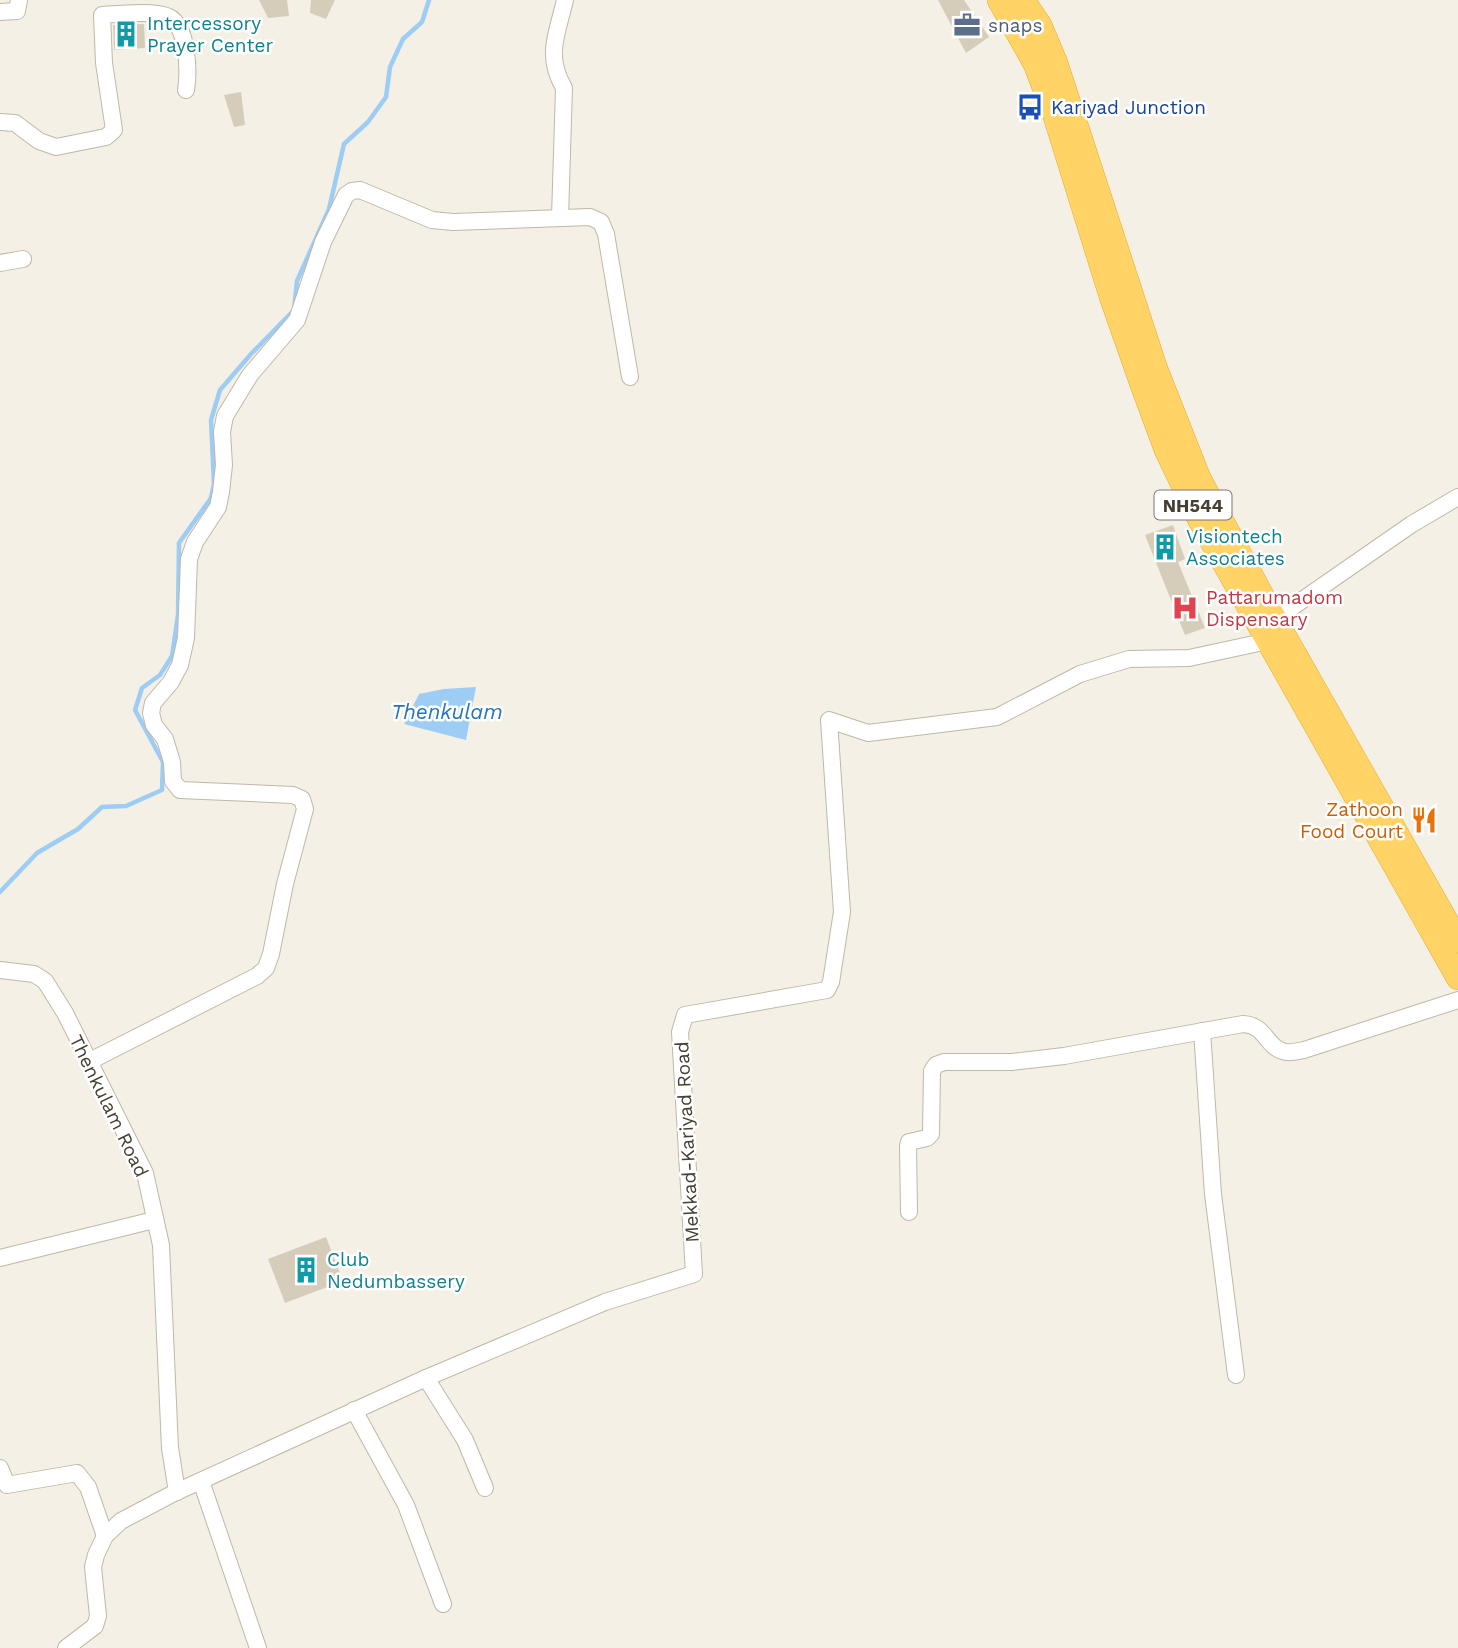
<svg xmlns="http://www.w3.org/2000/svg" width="1458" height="1648" viewBox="0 0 1458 1648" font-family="'Work Sans',sans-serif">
<rect width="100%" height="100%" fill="#f4f0e5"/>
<polygon fill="#9dccf4" points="476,687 466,740 404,724 419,694 444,689"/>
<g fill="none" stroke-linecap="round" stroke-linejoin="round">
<polyline stroke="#9dccf4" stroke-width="4.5" points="0,892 37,853 78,829 102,807 126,806 162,790 163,762 135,710 142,688 160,675 172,656 178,615 179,543 211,498 214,484 211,420 220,390 251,354 294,310 297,281 329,209 344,144 368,122 386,97 390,67 403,39 422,22 429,0"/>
</g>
<g fill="#d6ccba">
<polygon points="259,0 287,0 289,16 268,18"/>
<polygon points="311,0 335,0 326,19 310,13"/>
<polygon points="938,0 964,0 989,37 966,53"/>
<polygon points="144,24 145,48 114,50 113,25"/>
<polygon points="241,92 245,125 234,127 224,95"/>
<polygon points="1173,525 1185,559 1178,562 1205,628 1185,635 1145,535"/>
<polygon points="326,1237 343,1281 285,1303 268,1259"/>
</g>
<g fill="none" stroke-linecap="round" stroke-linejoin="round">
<g stroke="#c0b8a7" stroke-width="18">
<g id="minor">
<polyline points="0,12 17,11 19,0"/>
<path d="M0,122L15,123L39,141L56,147L106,137L114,130L104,63L102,15C117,14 156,10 169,17C188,27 189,71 186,90"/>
<path d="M560,217L564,88C545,55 557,35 565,0"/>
<polyline points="0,263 23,259"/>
<polyline points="1275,619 1412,524 1458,497"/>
<polyline points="0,970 34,974 45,981 65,1013 145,1173 161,1245 170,1448 177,1492"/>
<polyline points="1202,1031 1213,1194 1236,1375"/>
<polyline points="88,1062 257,976 266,968 271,954 285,884 305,809 302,799 293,795 180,790 173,781 172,762 165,739 154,725 151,713 153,703 171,682 180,665 186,638 189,559 195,542 218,507 221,492 224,465 222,432 225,416 250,375 297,320 323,242 346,195 352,191 360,190 432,220 453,222 590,217 601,222 606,234 630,377"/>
<path d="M909,1212L908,1146L909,1142L927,1138L931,1134L932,1071L936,1065L944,1062H1012L1064,1056L1243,1024C1267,1025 1265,1048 1286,1052C1291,1053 1299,1051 1304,1050L1458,1000"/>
<polyline points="0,1258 154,1220"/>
<polyline points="426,1378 465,1440 485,1488"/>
<polyline points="354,1410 406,1505 443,1604"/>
<polyline points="0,1468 7,1485 77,1473 88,1487 105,1536"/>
<polyline points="201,1481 258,1648"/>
<polyline points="66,1648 95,1626 98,1616 93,1567 96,1555 105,1536 121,1521 174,1493 426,1378 605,1302 694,1274 680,1032 685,1015 827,990 831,982 842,912 829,720 868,733 997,717 1080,674 1129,659 1189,658 1268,641"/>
</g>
</g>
<g stroke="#e7ab2c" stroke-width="24">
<g id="highway">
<polyline points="999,0 1035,64 1055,117 1111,297 1143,388 1166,450 1199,519 1458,978"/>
<polyline points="1023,0 1040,25 1056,63 1156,369 1199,478 1275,619 1458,941"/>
</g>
</g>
<use href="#minor" stroke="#fff" stroke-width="16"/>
<use href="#highway" stroke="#ffd365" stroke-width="23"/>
</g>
<defs>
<g id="office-bare" transform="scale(2.1)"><path d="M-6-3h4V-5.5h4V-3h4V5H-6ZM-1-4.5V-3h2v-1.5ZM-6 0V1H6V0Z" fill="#5c6f8a" stroke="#fff" stroke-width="2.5" paint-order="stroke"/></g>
<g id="building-bare" transform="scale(2.1)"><path d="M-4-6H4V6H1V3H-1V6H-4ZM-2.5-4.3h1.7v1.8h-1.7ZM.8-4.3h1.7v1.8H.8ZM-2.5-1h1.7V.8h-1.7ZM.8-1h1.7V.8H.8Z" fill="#0f9aa8" stroke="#fff" stroke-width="2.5" paint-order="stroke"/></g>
<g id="bus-bare" transform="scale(2.1)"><path d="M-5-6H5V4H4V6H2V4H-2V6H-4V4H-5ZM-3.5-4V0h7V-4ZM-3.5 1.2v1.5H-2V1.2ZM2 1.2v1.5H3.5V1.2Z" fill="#1a4fb4" stroke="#fff" stroke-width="2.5" paint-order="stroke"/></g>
<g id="hospital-bare" transform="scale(2.1)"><path d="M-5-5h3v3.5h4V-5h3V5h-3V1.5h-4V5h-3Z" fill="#e0444e" stroke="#fff" stroke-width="2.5" paint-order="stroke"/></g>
<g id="restaurant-bare" transform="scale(2.1)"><path d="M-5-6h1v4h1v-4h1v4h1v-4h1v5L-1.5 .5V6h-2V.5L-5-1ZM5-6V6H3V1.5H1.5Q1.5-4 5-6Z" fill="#e8710a" stroke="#fff" stroke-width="2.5" paint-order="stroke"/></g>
</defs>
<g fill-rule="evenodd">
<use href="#office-bare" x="967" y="25"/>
<use href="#building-bare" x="126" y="34"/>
<use href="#bus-bare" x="1030" y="107"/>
<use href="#building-bare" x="1165" y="547"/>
<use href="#hospital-bare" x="1185" y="608"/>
<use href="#restaurant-bare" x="1424" y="820"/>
<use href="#building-bare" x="306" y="1270"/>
</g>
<g text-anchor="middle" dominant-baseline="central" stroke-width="5" stroke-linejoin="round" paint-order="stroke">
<rect fill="#fff" stroke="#7e7971" stroke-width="2" x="1154.5" y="490.5" width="77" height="29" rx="5"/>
<g font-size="18" font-weight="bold" fill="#464034">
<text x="1193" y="505">NH544</text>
</g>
<g font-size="19" fill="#0d838f" stroke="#fff" text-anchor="start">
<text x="147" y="23">Intercessory<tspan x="147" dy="22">Prayer Center</tspan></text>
<text x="1186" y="536">Visiontech<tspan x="1186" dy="22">Associates</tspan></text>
<text x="327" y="1259">Club<tspan x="327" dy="22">Nedumbassery</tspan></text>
</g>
<g font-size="19" fill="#4e5e75" stroke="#fff" text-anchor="start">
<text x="988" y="25">snaps</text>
</g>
<g font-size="19" fill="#164399" stroke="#fff" text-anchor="start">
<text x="1051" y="107">Kariyad Junction</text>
</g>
<g font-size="19" fill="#be3a42" stroke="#fff" text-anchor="start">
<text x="1206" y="597">Pattarumadom<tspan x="1206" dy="22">Dispensary</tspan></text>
</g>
<g font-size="19" fill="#c56008" stroke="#fff" text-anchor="end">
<text x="1403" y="809">Zathoon<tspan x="1403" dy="22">Food Court</tspan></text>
</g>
<g font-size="19" fill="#464034" stroke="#fff">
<text transform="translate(109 1106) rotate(64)">Thenkulam Road</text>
<text transform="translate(687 1142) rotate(-93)">Mekkad-Kariyad Road</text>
</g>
<g font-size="21" font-style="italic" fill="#2774b9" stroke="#fff">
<text x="447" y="711">Thenkulam</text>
</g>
</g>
</svg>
